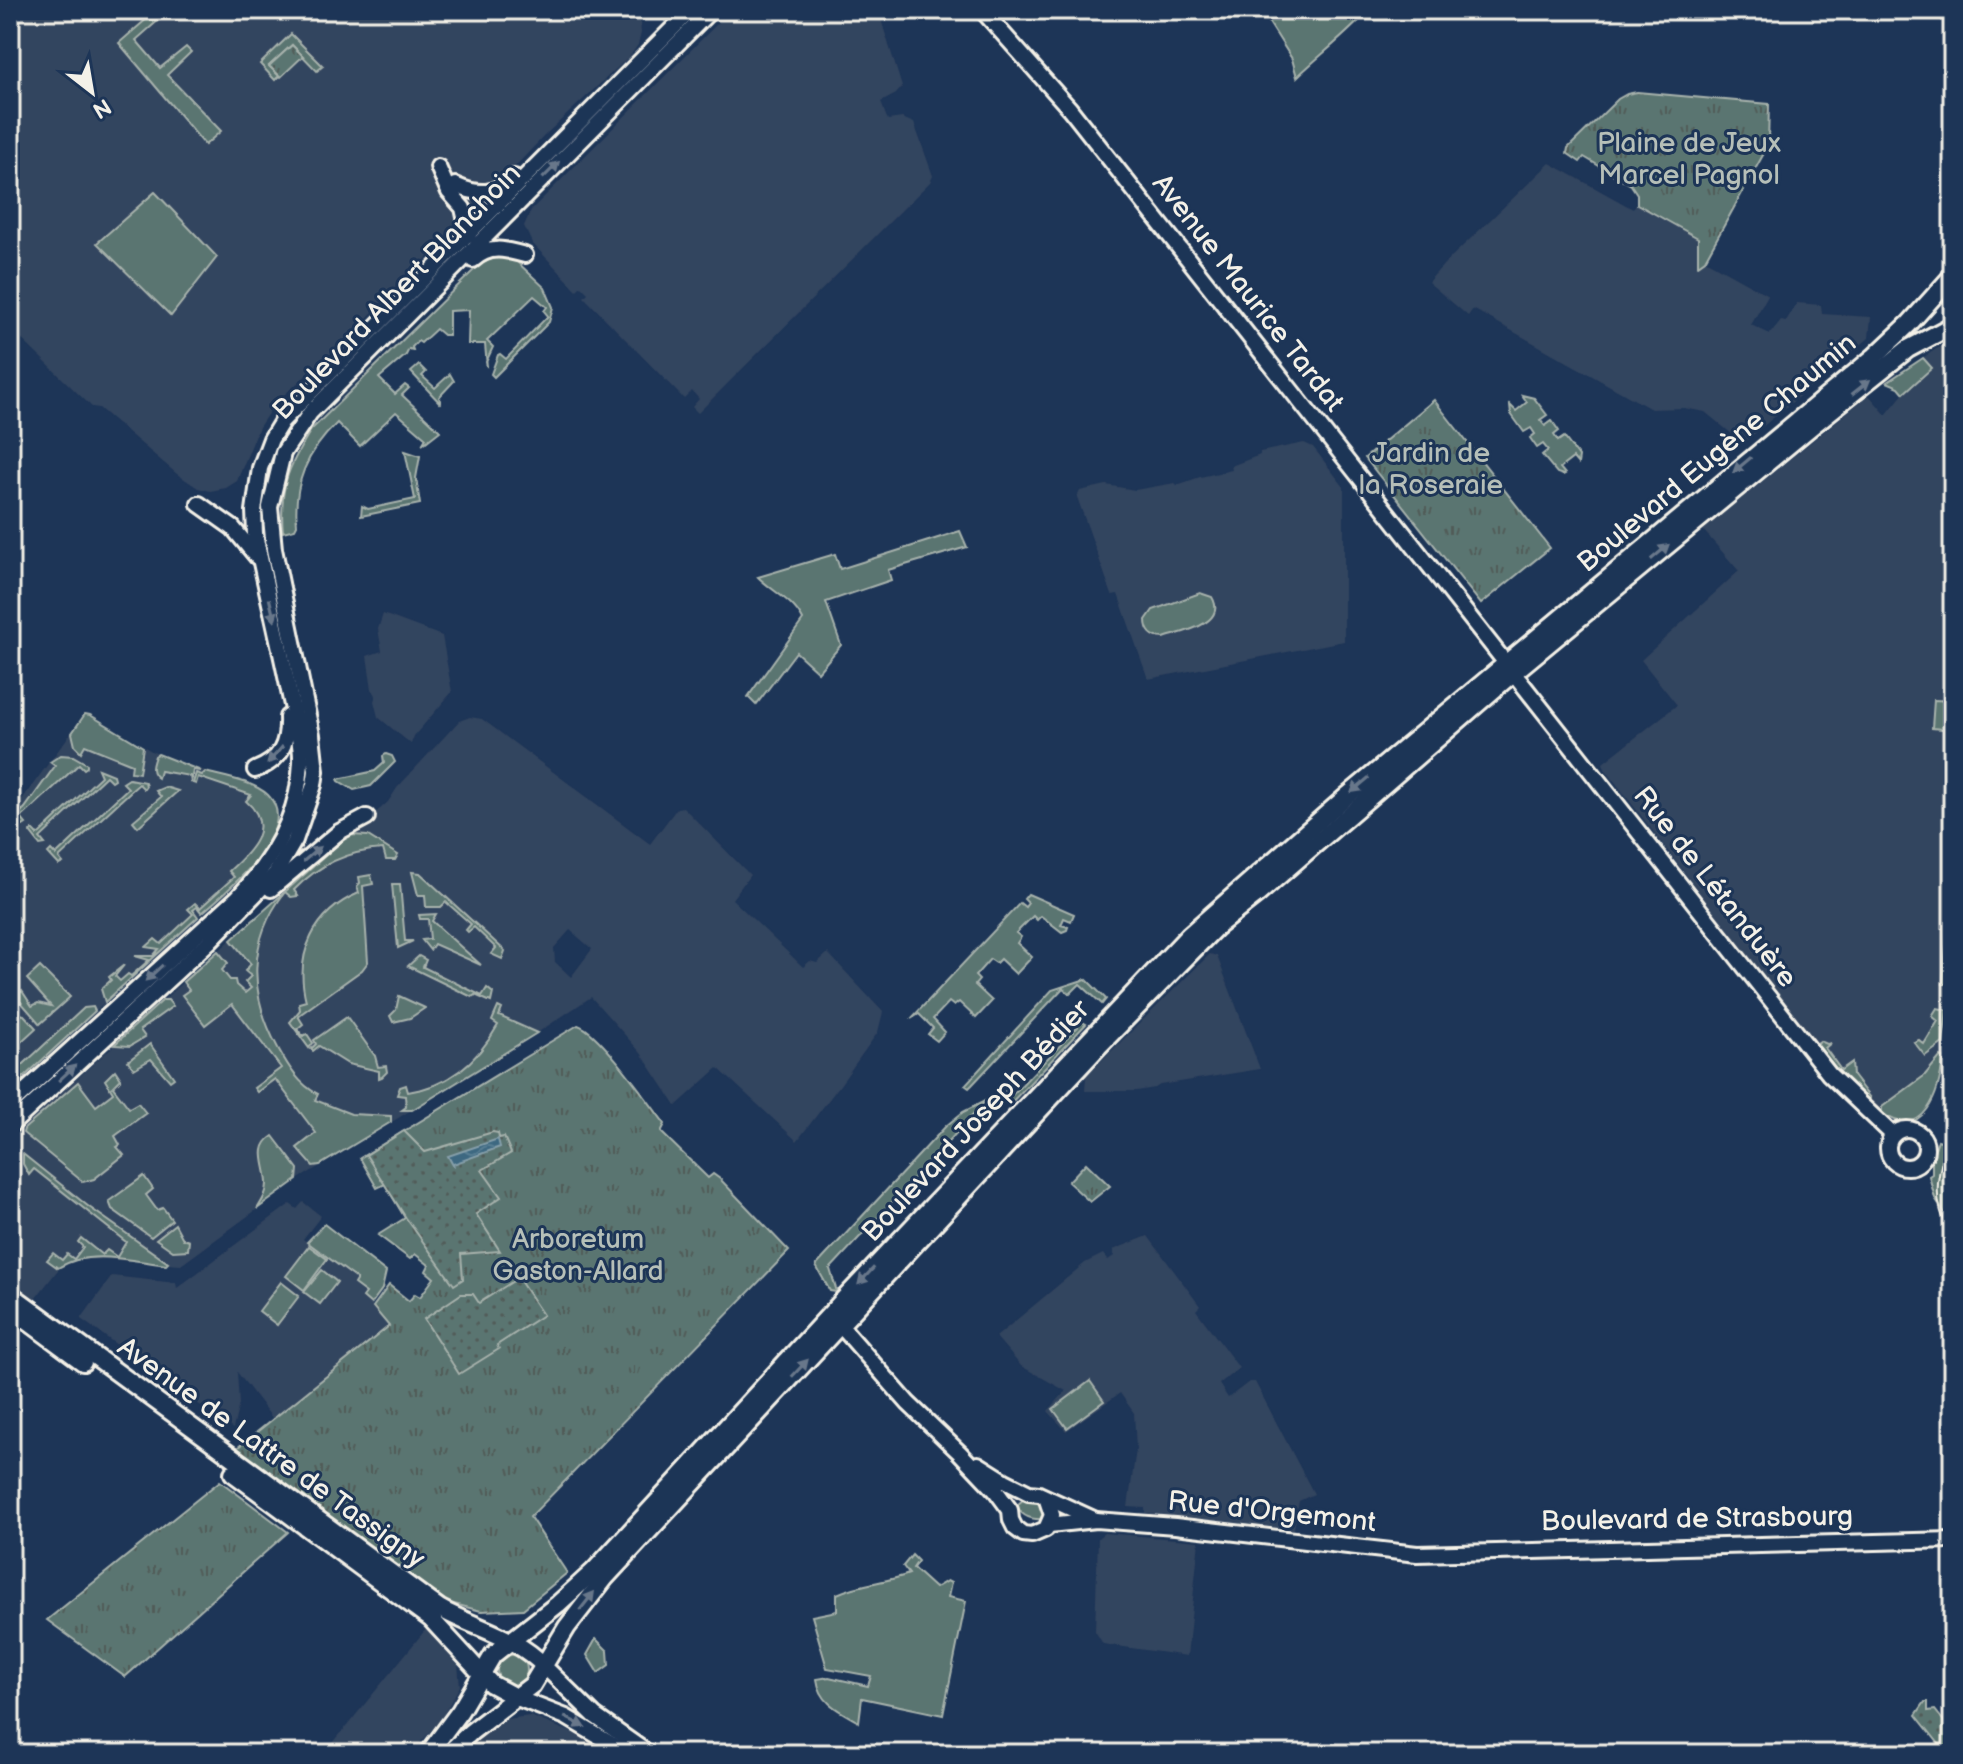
<svg xmlns="http://www.w3.org/2000/svg" width="1963" height="1764" viewBox="0 0 1963 1764" font-family="'Balsamiq Sans',sans-serif">
<defs>
<pattern id="park-tufts" width="24" height="20" patternUnits="userSpaceOnUse" patternTransform="scale(2)"><rect width="24" height="20" fill="#5a7471"/><path d="M3 7l-1-3M5 7V3M7 7l1-3M15 17l-1-3M17 17v-4M19 17l1-3" fill="none" stroke="#515c59"/></pattern>
<pattern id="garden-dots" width="8" height="8" patternUnits="userSpaceOnUse" patternTransform="scale(2)"><rect width="8" height="8" fill="#5a7471"/><path d="M2 2h.1M6 6h.1" fill="none" stroke="#515c59" stroke-width="1.8" stroke-linecap="round"/></pattern>
<pattern id="water-waves" width="16" height="10" patternUnits="userSpaceOnUse" patternTransform="scale(2)"><rect width="16" height="10" fill="#3c6881"/><path d="M0 5q4-4 8 0t8 0" fill="none" stroke="#597e93"/></pattern>
</defs>
<rect width="100%" height="100%" fill="#1d3557"/>
<filter id="ink" filterUnits="userSpaceOnUse"><feTurbulence type="fractalNoise" baseFrequency=".0125" numOctaves="2"/><feDisplacementMap in="SourceGraphic" scale="16" xChannelSelector="R" yChannelSelector="G"/><feConvolveMatrix kernelMatrix="1 2 1 2 8 2 1 2 1" color-interpolation-filters="sRGB"/></filter>
<g filter="url(#ink)">
<g fill="#33445e" fill-rule="evenodd">
<polygon points="10,10 635,10 640,21 641,33 638,45 630,56 546,134 448,237 334,351 275,403 259,427 237,481 226,488 210,491 198,488 177,474 99,408 92,407 10,328"/>
<polygon points="731,10 878,10 902,87 896,94 881,102 886,116 888,120 902,118 914,123 933,176 930,182 698,413 692,407 699,399 692,391 684,399 584,297 588,293 581,286 577,290 532,243 524,226 531,210"/>
<polygon points="1550,163 1633,209 1637,204 1698,238 1698,264 1705,260 1768,295 1751,325 1770,334 1781,320 1786,321 1797,303 1821,305 1822,314 1871,317 1869,338 1743,443 1705,412 1684,408 1651,409 1473,309 1468,316 1428,282 1446,262"/>
<polygon points="1946,345 1953,346 1953,934 1938,1088 1922,1115 1912,1121 1900,1122 1882,1113 1831,1064 1605,769 1603,763 1677,705 1641,660 1739,571 1703,530 1869,395 1886,415 1904,393 1899,387 1887,382 1936,349"/>
<polygon points="1304,443 1313,447 1344,487 1344,641 1148,679 1118,594 1112,595 1077,497 1080,491 1106,485 1135,490 1175,483 1177,485 1200,477 1232,470 1231,466 1260,455 1260,452"/>
<polygon points="383,614 442,636 452,692 414,736 411,744 378,717 374,701 376,695 372,689 367,656 382,651 378,629"/>
<polygon points="85,714 89,714 153,752 263,792 272,800 276,810 277,823 265,849 231,887 10,1090 10,810 23,798"/>
<path d="M470,717L482,719L650,844L677,808L683,807L750,875L732,899L803,967L810,961L817,963L828,953L883,1012L878,1032L840,1085L797,1141L718,1068L676,1106L641,1053L591,997L537,1033L297,1180L181,1265L105,1259L77,1260L61,1266L35,1299L10,1279V1140L183,982L388,802L397,788L459,721ZM570,930L592,949L571,977L555,962L554,948Z"/>
<polygon points="1210,954 1217,956 1260,1069 1160,1085 1155,1088 1137,1091 1085,1091 1086,1076"/>
<polygon points="303,1202 321,1216 303,1239 357,1280 367,1293 364,1297 390,1326 273,1419 237,1372 239,1404 233,1429 81,1319 112,1276 176,1283 177,1288 290,1204 297,1209"/>
<polygon points="1148,1236 1200,1306 1196,1310 1239,1368 1219,1384 1228,1398 1249,1382 1255,1382 1314,1494 1299,1501 1294,1529 1145,1513 1145,1508 1128,1507 1136,1449 1134,1413 1120,1393 1066,1431 1048,1411 1066,1391 1021,1366 996,1337 1085,1263 1103,1254 1108,1260 1114,1256 1113,1250"/>
<polygon points="1104,1533 1199,1541 1187,1656 1103,1644 1095,1631 1098,1538"/>
<polygon points="426,1629 458,1665 460,1686 439,1722 410,1754 324,1754"/>
<polygon points="530,1716 578,1735 600,1749 596,1754 465,1754 482,1736 506,1719"/>
</g>
<g fill="#5a7471" stroke="#a7b2ac" stroke-width="2">
<polygon points="157,10 170,10 136,40 160,68 186,47 191,52 167,75 221,131 205,145 119,43"/>
<path d="M1261,10H1369C1348,34 1321,54 1297,77L1292,59Z"/>
<polygon points="291,34 323,66 317,71 292,45 269,66 279,76 275,80 260,64"/>
<polygon points="155,192 217,257 171,316 97,243"/>
<path d="M499,256L516,261L545,288L553,307L549,322L494,377L491,374L498,355L500,354L506,359L548,316L544,311L547,307L534,296L487,341L493,347L486,362L487,367L485,344H468L469,310L449,311V335H443L436,329L421,343L418,341L412,347L413,350L409,349L406,355L379,378L395,394L405,385L409,388L402,395L440,431L422,445L426,438L396,412L360,446L337,423C307,452 293,483 297,525L295,529L283,532C279,487 288,467 311,430L480,264Z"/>
<polygon points="1923,358 1932,368 1904,393 1899,387 1887,382"/>
<polygon points="419,365 426,372 422,376 435,388 450,374 454,381 439,397 441,404 411,372"/>
<polygon points="1522,395 1534,398 1547,415 1540,420 1545,426 1552,421 1559,431 1554,435 1558,441 1564,437 1579,457 1578,464 1573,458 1560,468 1565,474 1563,475 1557,473 1542,455 1548,450 1543,444 1537,448 1530,438 1535,434 1531,428 1524,432 1511,414 1510,405 1516,411 1527,402"/>
<polygon points="405,451 420,456 416,478 420,504 361,516 362,506 368,509 415,499"/>
<path d="M960,531L967,547L888,570L891,580L826,602L841,645L818,672L796,652L756,705L748,697L803,620C793,600 773,592 758,577L835,554L840,569Z"/>
<path d="M1200,593L1212,597C1228,624 1182,632 1164,638C1152,638 1146,631 1146,620L1153,610Z"/>
<polygon points="1934,700 1953,701 1953,730 1932,728"/>
<polygon points="85,714 90,715 143,747 139,773 131,772 132,764 85,745 81,752 75,746 72,733"/>
<path d="M158,754L201,771L193,770L191,783L190,776L160,771L158,778C149,772 152,765 155,756Z"/>
<polygon points="386,754 392,756 395,762 371,786 354,790 339,781 338,779 375,771 384,763 383,756"/>
<polygon points="61,755 73,756 87,764 87,767 84,769 79,764 21,818 26,824 23,826 12,814 12,811 18,806 22,811 25,808 55,766 50,762"/>
<polygon points="98,769 113,775 114,779 111,781 106,776 40,838 45,844 40,845 30,832 32,830 37,835 40,833 101,776"/>
<path d="M205,772C224,777 253,781 268,795C303,830 225,893 202,913L197,907L193,910L198,917L105,1002L101,989L111,980L109,977L124,965L115,976L120,981L128,974L131,976L149,960L135,956H153L159,949L146,947L155,939L161,944L193,914L188,909L195,903L200,908L234,877L229,871C250,852 276,827 246,801L251,795L198,777L196,784L193,783L196,773L202,775Z"/>
<polygon points="129,779 145,782 146,786 144,789 139,784 131,791 59,858 63,863 59,865 48,853 51,850 56,855 128,788 123,783"/>
<polygon points="165,787 178,791 138,827 133,821 161,797 156,791"/>
<path d="M352,835L368,836L398,855L395,860H386L383,849C349,851 318,865 294,890L298,896L291,897L285,892C247,941 249,995 278,1048C288,1066 299,1085 318,1094L315,1100L351,1114L391,1116V1122L320,1165L313,1166L297,1148L316,1133L275,1079L257,1092L254,1088L281,1068L232,1004L205,1025L182,995L189,990L183,982L218,951L228,963L222,970L230,980H235L236,985L245,993L251,988L245,982L251,976L245,971L251,964L231,940L343,840Z"/>
<polygon points="1953,852 1953,934 1949,984 1943,984"/>
<polygon points="412,872 420,873 505,951 502,959 491,954 496,948 474,927 468,932 466,930 471,924 446,902 441,907 426,907 425,895 418,895"/>
<path d="M371,875L373,884L363,886L368,962L362,970L298,1016L303,1024L297,1029L303,1036L307,1034L313,1043L309,1048L290,1022L300,1010L299,1003L306,1001C294,954 314,912 359,893L357,886L360,883L359,877Z"/>
<polygon points="392,884 400,884 405,941 413,941 398,948"/>
<polygon points="1028,894 1074,914 1071,921 1064,918 1061,925 1068,927 1067,930 1062,932 1041,916 1037,920 1033,916 1016,933 1021,937 1017,943 1032,957 1016,974 1000,959 996,963 990,959 975,976 979,980 975,985 992,1001 976,1018 959,1002 954,1006 949,1002 933,1019 945,1032 937,1041 928,1034 933,1028 919,1014 911,1019 1020,903 1025,907 1028,903 1024,899"/>
<polygon points="436,914 432,921 481,965 434,944 430,950 422,940 430,939 428,919 420,919 419,915"/>
<polygon points="419,956 426,960 423,967 482,996 487,988 493,993 491,1002 475,995 472,997 408,966"/>
<polygon points="40,967 70,997 40,1024 21,1002 10,1004 10,1000 22,991 32,1006 38,1003 51,1006 27,979"/>
<polygon points="1086,979 1106,999 1102,1004 1080,984 1070,994 1063,988 972,1085 969,1088 965,1085 1052,990"/>
<polygon points="399,996 425,1008 410,1018 393,1022 390,1016 396,1010"/>
<polygon points="163,1000 168,1000 173,1006 140,1030 145,1037 130,1046 114,1045"/>
<polygon points="93,1007 95,1011 10,1090 13,1074 84,1008"/>
<path d="M498,1007L502,1009L499,1016L537,1033L412,1110H402L406,1107L405,1096L397,1095L400,1087L406,1085L408,1092C449,1086 478,1061 498,1025L492,1021Z"/>
<polygon points="1937,1008 1947,1010 1943,1043 1925,1056 1914,1042 1919,1040 1924,1044 1938,1021 1932,1016"/>
<polygon points="10,1012 24,1015 36,1028 10,1052"/>
<polygon points="347,1017 375,1056 378,1067 386,1066 387,1072 382,1077 379,1078 379,1071 348,1064 319,1046 313,1051 311,1049 316,1044 314,1040"/>
<polygon points="1077,1019 1086,1024 1009,1105 1003,1098 1006,1090 1013,1094 1078,1027 1074,1022"/>
<polygon points="1820,1041 1827,1044 1831,1043 1825,1048 1841,1070 1852,1062 1853,1076 1870,1098 1870,1102 1838,1072 1816,1044"/>
<polygon points="150,1044 174,1078 170,1081 151,1059 134,1069 128,1061"/>
<path d="M1941,1056L1943,1057C1940,1091 1925,1143 1882,1113V1107L1924,1076Z"/>
<polygon points="115,1070 121,1079 113,1087 129,1108 138,1103 146,1113 115,1136 120,1145 117,1147 124,1155 94,1179 83,1182 23,1133 24,1129 78,1082 96,1106 113,1093 105,1080"/>
<polygon points="987,1100 830,1269 837,1292 830,1291 816,1266 946,1126 963,1112"/>
<path d="M273,1136L298,1169L297,1180L257,1209C262,1201 267,1194 267,1184C267,1166 254,1148 273,1136Z"/>
<polygon points="1938,1140 1953,1145 1953,1214 1950,1221 1935,1198 1929,1176 1932,1174 1932,1157"/>
<path d="M23,1154L89,1207L168,1263L166,1265C133,1261 88,1248 58,1268L47,1260L53,1253L62,1260L67,1254L74,1259L83,1247L78,1242L81,1238L102,1255L107,1250L117,1257L126,1242L34,1169L29,1175L23,1164Z"/>
<polygon points="144,1176 153,1189 146,1195 157,1210 163,1208 172,1220 151,1237 112,1209 109,1201"/>
<polygon points="175,1224 183,1239 189,1241 188,1250 173,1251 156,1239"/>
<polygon points="324,1224 386,1272 382,1289 371,1304 363,1297 366,1293 354,1284 357,1279 307,1242"/>
<polygon points="309,1246 327,1259 304,1290 286,1276"/>
<polygon points="322,1270 337,1282 320,1304 304,1292"/>
<polygon points="281,1282 299,1296 277,1325 259,1311"/>
<polygon points="1090,1381 1104,1401 1067,1428 1053,1409"/>
<path d="M1025,1498L1045,1502V1519C1033,1520 1021,1517 1017,1505Z"/>
<path d="M912,1555L918,1561L913,1568L935,1588L947,1581L951,1583L948,1597L966,1601L943,1715L862,1698L859,1722C839,1711 820,1703 817,1679L829,1677L868,1686L871,1676L827,1668L812,1616L837,1611V1594C860,1583 885,1583 909,1574L903,1566Z"/>
<circle cx="512" cy="1670" r="15"/>
</g>
<g fill="url(#park-tufts)" stroke="#a7b2ac" stroke-width="2">
<polygon points="292,45 303,56 281,77 269,66"/>
<polygon points="1637,92 1769,104 1768,146 1705,260 1698,265 1698,238 1637,204 1637,194 1631,185 1584,157 1580,162 1567,153 1568,148 1618,99 1627,94"/>
<polygon points="1434,400 1550,548 1481,604 1365,458"/>
<path d="M578,1025C600,1032 649,1103 665,1124L661,1132L708,1178L713,1174L720,1179L789,1251L530,1517L567,1573L523,1609L481,1611L431,1598L232,1452L389,1326L373,1307L389,1285L409,1301L415,1294L420,1297L434,1278L426,1271L429,1265L415,1254L410,1259L378,1235L405,1218L385,1184L377,1188L360,1158Z"/>
<polygon points="1086,1163 1110,1186 1090,1202 1068,1182"/>
<polygon points="220,1481 288,1532 125,1677 47,1620"/>
<polygon points="596,1639 608,1651 609,1665 598,1673 587,1655"/>
</g>
<g fill="url(#garden-dots)" stroke="#a7b2ac" stroke-width="2">
<polygon points="404,1131 425,1152 493,1132 498,1133 499,1138 504,1137 511,1153 482,1170 501,1197 476,1214 500,1251 461,1254 463,1279 454,1285 406,1218 366,1155"/>
<polygon points="518,1278 543,1315 497,1345 499,1349 459,1374 424,1319 461,1294 473,1294 479,1303"/>
<polygon points="1925,1702 1928,1702 1928,1711 1935,1710 1953,1733 1953,1754 1947,1754 1916,1715"/>
</g>
<polygon fill="url(#water-waves)" stroke="#869faa" stroke-width="2" points="498,1139 500,1147 453,1164 454,1167 448,1156"/>
<g fill="none" stroke-linecap="round" stroke-linejoin="round">
<g stroke="#f4f1e8" stroke-width="20">
<g id="secondary">
<polyline points="982,10 1070,109 1829,1074 1893,1135"/>
<polyline points="438,167 449,192 463,208 469,235"/>
<path d="M455,185C479,196 495,195 514,177"/>
<path d="M473,260C490,245 504,249 525,255"/>
<polyline points="199,504 233,528 257,557"/>
<path d="M255,770C281,760 288,744 287,717"/>
<polyline points="271,889 339,832 367,817"/>
<path d="M10,1105L237,898C272,861 299,815 301,762C302,741 294,716 290,696C279,641 266,588 255,534L254,511L260,468L271,439L282,421L691,10"/>
<polyline points="10,1126 210,941 275,874 295,840 314,785 316,771 312,735 274,549 270,507 283,453 310,413 711,10"/>
<circle cx="1907" cy="1148" r="19"/>
<polyline points="840,1325 908,1403 960,1453 996,1491 1010,1510 1011,1520 1015,1528 1023,1534 1032,1535 1046,1529 1052,1515 1047,1500"/>
<polyline points="978,1464 1005,1481 1029,1493 1039,1494 1096,1520"/>
<polyline points="1049,1525 1096,1520 1175,1526 1417,1554 1953,1540"/>
<polyline points="544,1666 595,1716 649,1754"/>
<polyline points="517,1698 566,1717 628,1754"/>
</g>
</g>
<g stroke="#f4f1e8" stroke-width="22">
<g id="primary">
<path d="M10,1294L439,1608C474,1628 516,1636 544,1666"/>
<polyline points="10,1308 83,1362"/>
<polyline points="233,1473 431,1619 491,1684 517,1698"/>
<polyline points="428,1754 460,1711 493,1655 558,1604 594,1571 846,1297 1189,935 1346,797 1874,357 1909,324 1953,275"/>
<polyline points="448,1754 471,1732 532,1685 567,1627 605,1578 1099,1046 1216,927 1258,894 1513,673 1813,425 1908,349 1953,325"/>
</g>
</g>
<use href="#secondary" stroke="#1d3557" stroke-width="14"/>
<use href="#primary" stroke="#1d3557" stroke-width="16"/>
<path stroke="#f4f1e8" stroke-width="2" d="M1953,1128C1939,1167 1927,1199 1953,1236"/>
</g>
<defs><path id="oneway-solid" d="M-6-.8H1V-3.2L6.5 0L1 3.2V.8H-6Z" transform="scale(2)"/></defs>
<g fill="#68778a">
<use href="#oneway-solid" transform="translate(551 170) rotate(-45)"/>
<use href="#oneway-solid" transform="translate(1861 387) rotate(-38)"/>
<use href="#oneway-solid" transform="translate(1742 465) rotate(140)"/>
<use href="#oneway-solid" transform="translate(1660 552) rotate(-40)"/>
<use href="#oneway-solid" transform="translate(272 610) rotate(77)"/>
<use href="#oneway-solid" transform="translate(275 755) rotate(132)"/>
<use href="#oneway-solid" transform="translate(1360 785) rotate(140)"/>
<use href="#oneway-solid" transform="translate(312 854) rotate(-40)"/>
<use href="#oneway-solid" transform="translate(154 973) rotate(137)"/>
<use href="#oneway-solid" transform="translate(67 1073) rotate(-43)"/>
<use href="#oneway-solid" transform="translate(866 1276) rotate(133)"/>
<use href="#oneway-solid" transform="translate(800 1368) rotate(-47)"/>
<use href="#oneway-solid" transform="translate(587 1601) rotate(-52)"/>
<use href="#oneway-solid" transform="translate(575 1722) rotate(26)"/>
</g>
</g>
<g text-anchor="middle" dominant-baseline="central" stroke-width="6" stroke-linejoin="round" paint-order="stroke">
<g font-size="28" fill="#b6bfb8" stroke="#1d3557">
<text x="1689" y="143">Plaine de Jeux<tspan x="1689" dy="32">Marcel Pagnol</tspan></text>
<text x="1431" y="453">Jardin de<tspan x="1431" dy="32">la Roseraie</tspan></text>
<text x="578" y="1239">Arboretum<tspan x="578" dy="32">Gaston-Allard</tspan></text>
</g>
<g font-size="28" fill="#f4f1e8" stroke="#1d3557">
<text transform="translate(397 292) rotate(-46)">Boulevard Albert Blanchoin</text>
<text transform="translate(1248 293) rotate(52)">Avenue Maurice Tardat</text>
<text transform="translate(1717 453) rotate(-40)">Boulevard Eugène Chaumin</text>
<text transform="translate(1715 887) rotate(52)">Rue de Létanduère</text>
<text transform="translate(976 1121) rotate(-47)">Boulevard Joseph Bédier</text>
<text transform="translate(271 1453) rotate(36)">Avenue de Lattre de Tassigny</text>
<text transform="translate(1272 1512) rotate(6)">Rue d'Orgemont</text>
<text transform="translate(1697 1519) rotate(-1)">Boulevard de Strasbourg</text>
</g>
</g>
<rect width="1963" height="1764" fill="none" stroke="#1d3557" stroke-width="40"/>
<rect x="20" y="20" width="1923" height="1724" fill="none" stroke="#f4f1e8" stroke-width="3" filter="url(#ink)"/>
<g transform="translate(92 92) rotate(149)" stroke="#1d3557" stroke-width="6" paint-order="stroke">
<path d="M0-6L14 30L0 20L-14 30Z" fill="#f4f1e8"/>
<text y="-12" font-size="22" font-weight="bold" text-anchor="middle" fill="#f4f1e8">N</text>
</g>
</svg>
